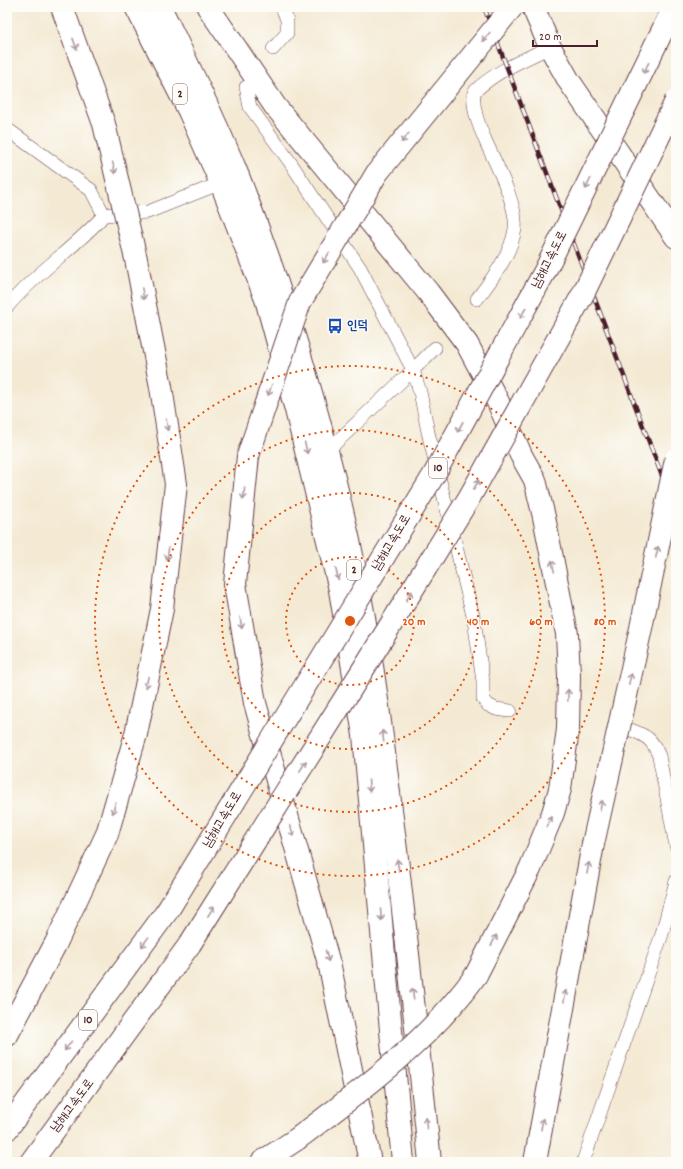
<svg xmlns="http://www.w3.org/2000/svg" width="683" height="1169" viewBox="0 0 683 1169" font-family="Dekko,'Poor Story',sans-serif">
<rect width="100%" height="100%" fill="#fdfcf7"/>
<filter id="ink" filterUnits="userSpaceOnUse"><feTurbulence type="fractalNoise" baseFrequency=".025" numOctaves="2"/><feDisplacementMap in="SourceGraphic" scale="8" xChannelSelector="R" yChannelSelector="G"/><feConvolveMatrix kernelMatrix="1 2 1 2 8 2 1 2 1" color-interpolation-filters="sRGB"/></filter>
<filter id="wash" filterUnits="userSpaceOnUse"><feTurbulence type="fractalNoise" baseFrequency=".012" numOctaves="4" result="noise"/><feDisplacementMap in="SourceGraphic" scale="16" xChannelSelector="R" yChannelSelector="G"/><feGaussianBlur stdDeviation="0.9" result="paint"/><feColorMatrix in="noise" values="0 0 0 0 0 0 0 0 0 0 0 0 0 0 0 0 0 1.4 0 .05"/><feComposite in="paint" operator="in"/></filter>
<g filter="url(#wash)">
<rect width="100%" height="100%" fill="#f4ead4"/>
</g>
<g filter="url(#ink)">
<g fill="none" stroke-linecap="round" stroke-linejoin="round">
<g stroke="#643d44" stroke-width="14">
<g id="lane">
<polyline points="273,49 287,33 287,20 282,7"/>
<polyline points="246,87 250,107 290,162 360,268 413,370 420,392 428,432 474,620 483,681 483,699 488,705 496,709 510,711"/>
<polyline points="7,129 91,190 104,215"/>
<path d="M477,299C492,279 511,255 515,229C518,206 496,164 486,142C479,126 472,109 474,92C496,71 523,60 550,47"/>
<path d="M7,307C36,272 74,249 104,215L148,212L221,183"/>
<polyline points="327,451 413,370 435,348"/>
<path d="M631,730C647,736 652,739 659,756L676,846"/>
<polyline points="583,1162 662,934 676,881"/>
</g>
</g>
<g stroke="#643d44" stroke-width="24">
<polyline id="street" points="533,7 550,47 569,81 676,237"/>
</g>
<g stroke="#643d44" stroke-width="24">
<g id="primary">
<polyline points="136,7 189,111 221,183 266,299 296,410 340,590 364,735 403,1162"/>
<path d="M160,7C187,63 215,119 238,176C280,282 313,392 340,502C365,604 379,707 391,810C406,927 418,1045 430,1162"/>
</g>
</g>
<g stroke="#643d44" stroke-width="24">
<g id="highway">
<polyline points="208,7 275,106 428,292 467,344 498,402 521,455 535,480 544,517 567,634 569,676 568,729 560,789 553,813 530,869 476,975"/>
<polyline points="248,456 235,584 255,703 330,967 370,1162"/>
<polyline points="7,1035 56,943 107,834 136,734 162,609 176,484 161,387"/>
<polyline points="7,1129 168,910"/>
<polyline points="31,1162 190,944"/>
<polyline points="262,1162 297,1139"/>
<polyline points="535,1162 593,844"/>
</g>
</g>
<use href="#lane" stroke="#fff" stroke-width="13"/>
<use href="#street" stroke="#fff" stroke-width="22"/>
<use href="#primary" stroke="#fff" stroke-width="22"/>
<use href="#highway" stroke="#fff" stroke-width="22"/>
<g stroke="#4a1f2b" stroke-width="4.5">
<polyline id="rail" points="484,7 676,513"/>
</g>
<use href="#rail" stroke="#fdfcf7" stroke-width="3" stroke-dasharray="9" stroke-linecap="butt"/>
<g stroke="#643d44" stroke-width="24" stroke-linecap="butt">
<g id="highway-bridge">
<polyline points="62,7 104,124 136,259 161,387"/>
<polyline points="248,456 300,302 377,173 512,7"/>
<polyline points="593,844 641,628 676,459"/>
<polyline points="168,910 435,473 545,271 674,7"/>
<polyline points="190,944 364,668 469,498 583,294 676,101"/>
<path d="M297,1139C362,1090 429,1041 476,975"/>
</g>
</g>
<use href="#highway-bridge" stroke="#fff" stroke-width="22"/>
</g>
<defs><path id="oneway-shaft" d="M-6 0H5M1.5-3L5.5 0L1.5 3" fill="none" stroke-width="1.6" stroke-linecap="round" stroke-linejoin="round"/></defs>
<g stroke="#ae9aa0">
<use href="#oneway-shaft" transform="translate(486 37) rotate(130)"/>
<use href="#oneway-shaft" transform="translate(75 44) rotate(70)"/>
<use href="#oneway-shaft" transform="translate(646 68) rotate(116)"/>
<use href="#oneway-shaft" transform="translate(405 138) rotate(129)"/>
<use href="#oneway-shaft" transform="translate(114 168) rotate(76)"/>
<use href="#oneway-shaft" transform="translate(588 184) rotate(116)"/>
<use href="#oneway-shaft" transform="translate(326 258) rotate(121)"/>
<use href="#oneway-shaft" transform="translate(143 294) rotate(79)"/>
<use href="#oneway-shaft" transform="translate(523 313) rotate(119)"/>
<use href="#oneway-shaft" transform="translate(270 390) rotate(109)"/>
<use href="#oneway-shaft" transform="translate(167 425) rotate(82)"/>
<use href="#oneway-shaft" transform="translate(460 427) rotate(119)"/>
<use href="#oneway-shaft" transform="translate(306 448) rotate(76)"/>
<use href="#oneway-shaft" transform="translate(476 485) rotate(-61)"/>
<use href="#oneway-shaft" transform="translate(244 494) rotate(96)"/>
<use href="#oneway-shaft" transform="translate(657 552) rotate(-78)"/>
<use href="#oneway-shaft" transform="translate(168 554) rotate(96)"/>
<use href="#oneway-shaft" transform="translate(553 566) rotate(-102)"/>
<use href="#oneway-shaft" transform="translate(337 574) rotate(76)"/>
<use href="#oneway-shaft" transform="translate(409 596) rotate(-59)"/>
<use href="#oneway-shaft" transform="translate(241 623) rotate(80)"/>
<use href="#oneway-shaft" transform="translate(630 679) rotate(-77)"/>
<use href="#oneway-shaft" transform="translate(147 682) rotate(102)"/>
<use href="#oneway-shaft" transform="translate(568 695) rotate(-89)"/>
<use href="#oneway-shaft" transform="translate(383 736) rotate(-97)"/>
<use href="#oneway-shaft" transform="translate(303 766) rotate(-58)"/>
<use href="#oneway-shaft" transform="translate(369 786) rotate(85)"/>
<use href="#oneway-shaft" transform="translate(601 806) rotate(-77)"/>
<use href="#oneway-shaft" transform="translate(114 808) rotate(106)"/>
<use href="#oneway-shaft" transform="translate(549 822) rotate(-68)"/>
<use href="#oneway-shaft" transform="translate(292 831) rotate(74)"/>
<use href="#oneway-shaft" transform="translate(398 865) rotate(-97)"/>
<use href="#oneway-shaft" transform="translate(588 868) rotate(-80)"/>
<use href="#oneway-shaft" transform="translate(211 911) rotate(-58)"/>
<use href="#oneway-shaft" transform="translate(381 915) rotate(85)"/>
<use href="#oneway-shaft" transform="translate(494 940) rotate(-63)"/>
<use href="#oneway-shaft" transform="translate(145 942) rotate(126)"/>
<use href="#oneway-shaft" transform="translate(327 956) rotate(75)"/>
<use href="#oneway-shaft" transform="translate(413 994) rotate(-97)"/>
<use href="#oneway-shaft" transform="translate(565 996) rotate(-80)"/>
<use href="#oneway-shaft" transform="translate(68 1046) rotate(126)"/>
<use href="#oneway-shaft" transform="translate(426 1123) rotate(-96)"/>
<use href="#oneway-shaft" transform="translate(542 1124) rotate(-80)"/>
</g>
</g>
<g fill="none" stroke="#e0560e" stroke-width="2" stroke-dasharray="2 4">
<circle cx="350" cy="621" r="64"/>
<circle cx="350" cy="621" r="128"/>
<circle cx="350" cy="621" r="191"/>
<circle cx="350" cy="621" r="255"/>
</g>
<defs>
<g id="bus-bare" transform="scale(1.2)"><path d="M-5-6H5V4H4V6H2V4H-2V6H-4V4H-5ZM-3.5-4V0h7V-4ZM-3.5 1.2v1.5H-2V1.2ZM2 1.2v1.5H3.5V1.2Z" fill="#1a4fb4" stroke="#fdfcf7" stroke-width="2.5" paint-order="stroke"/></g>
</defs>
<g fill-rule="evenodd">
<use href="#bus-bare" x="335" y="326"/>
</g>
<g text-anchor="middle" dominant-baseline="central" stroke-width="3" stroke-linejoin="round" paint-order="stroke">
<g fill="#fdfcf7" stroke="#806168" stroke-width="1">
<rect x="173" y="84" width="14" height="20" rx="3"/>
<rect x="429" y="458" width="18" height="20" rx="3"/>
<rect x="347" y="560" width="14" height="20" rx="3"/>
<rect x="79" y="1010" width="18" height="20" rx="3"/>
</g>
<g font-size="12" font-weight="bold" fill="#4a1f2b">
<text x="180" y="94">2</text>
<text x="438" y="468">10</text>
<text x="354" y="570">2</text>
<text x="88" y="1020">10</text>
</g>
<g font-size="13" fill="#4a1f2b" stroke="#fdfcf7">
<text transform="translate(550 260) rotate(-63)">남해고속도로</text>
<text transform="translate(392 543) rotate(-59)">남해고속도로</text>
<text transform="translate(223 820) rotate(-59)">남해고속도로</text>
<text transform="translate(73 1106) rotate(-53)">남해고속도로</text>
</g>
<g font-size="13" font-weight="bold" fill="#164399" stroke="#fdfcf7" text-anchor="start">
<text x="347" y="326">인덕</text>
</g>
</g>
<circle cx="350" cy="621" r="6" fill="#e0560e" stroke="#fdfcf7" stroke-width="2"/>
<g font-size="12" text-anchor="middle" font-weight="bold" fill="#e0560e" stroke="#fdfcf7" stroke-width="3" stroke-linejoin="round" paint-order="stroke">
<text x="414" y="625">20 m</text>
<text x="478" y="625">40 m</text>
<text x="541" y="625">60 m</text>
<text x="605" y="625">80 m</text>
</g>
<rect width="683" height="1169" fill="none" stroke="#fdfcf7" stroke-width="24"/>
<path d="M533 40v6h64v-6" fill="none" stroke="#4a1f2b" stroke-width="2"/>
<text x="539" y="40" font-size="12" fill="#4a1f2b" stroke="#fdfcf7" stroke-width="3" paint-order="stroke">20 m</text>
</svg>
